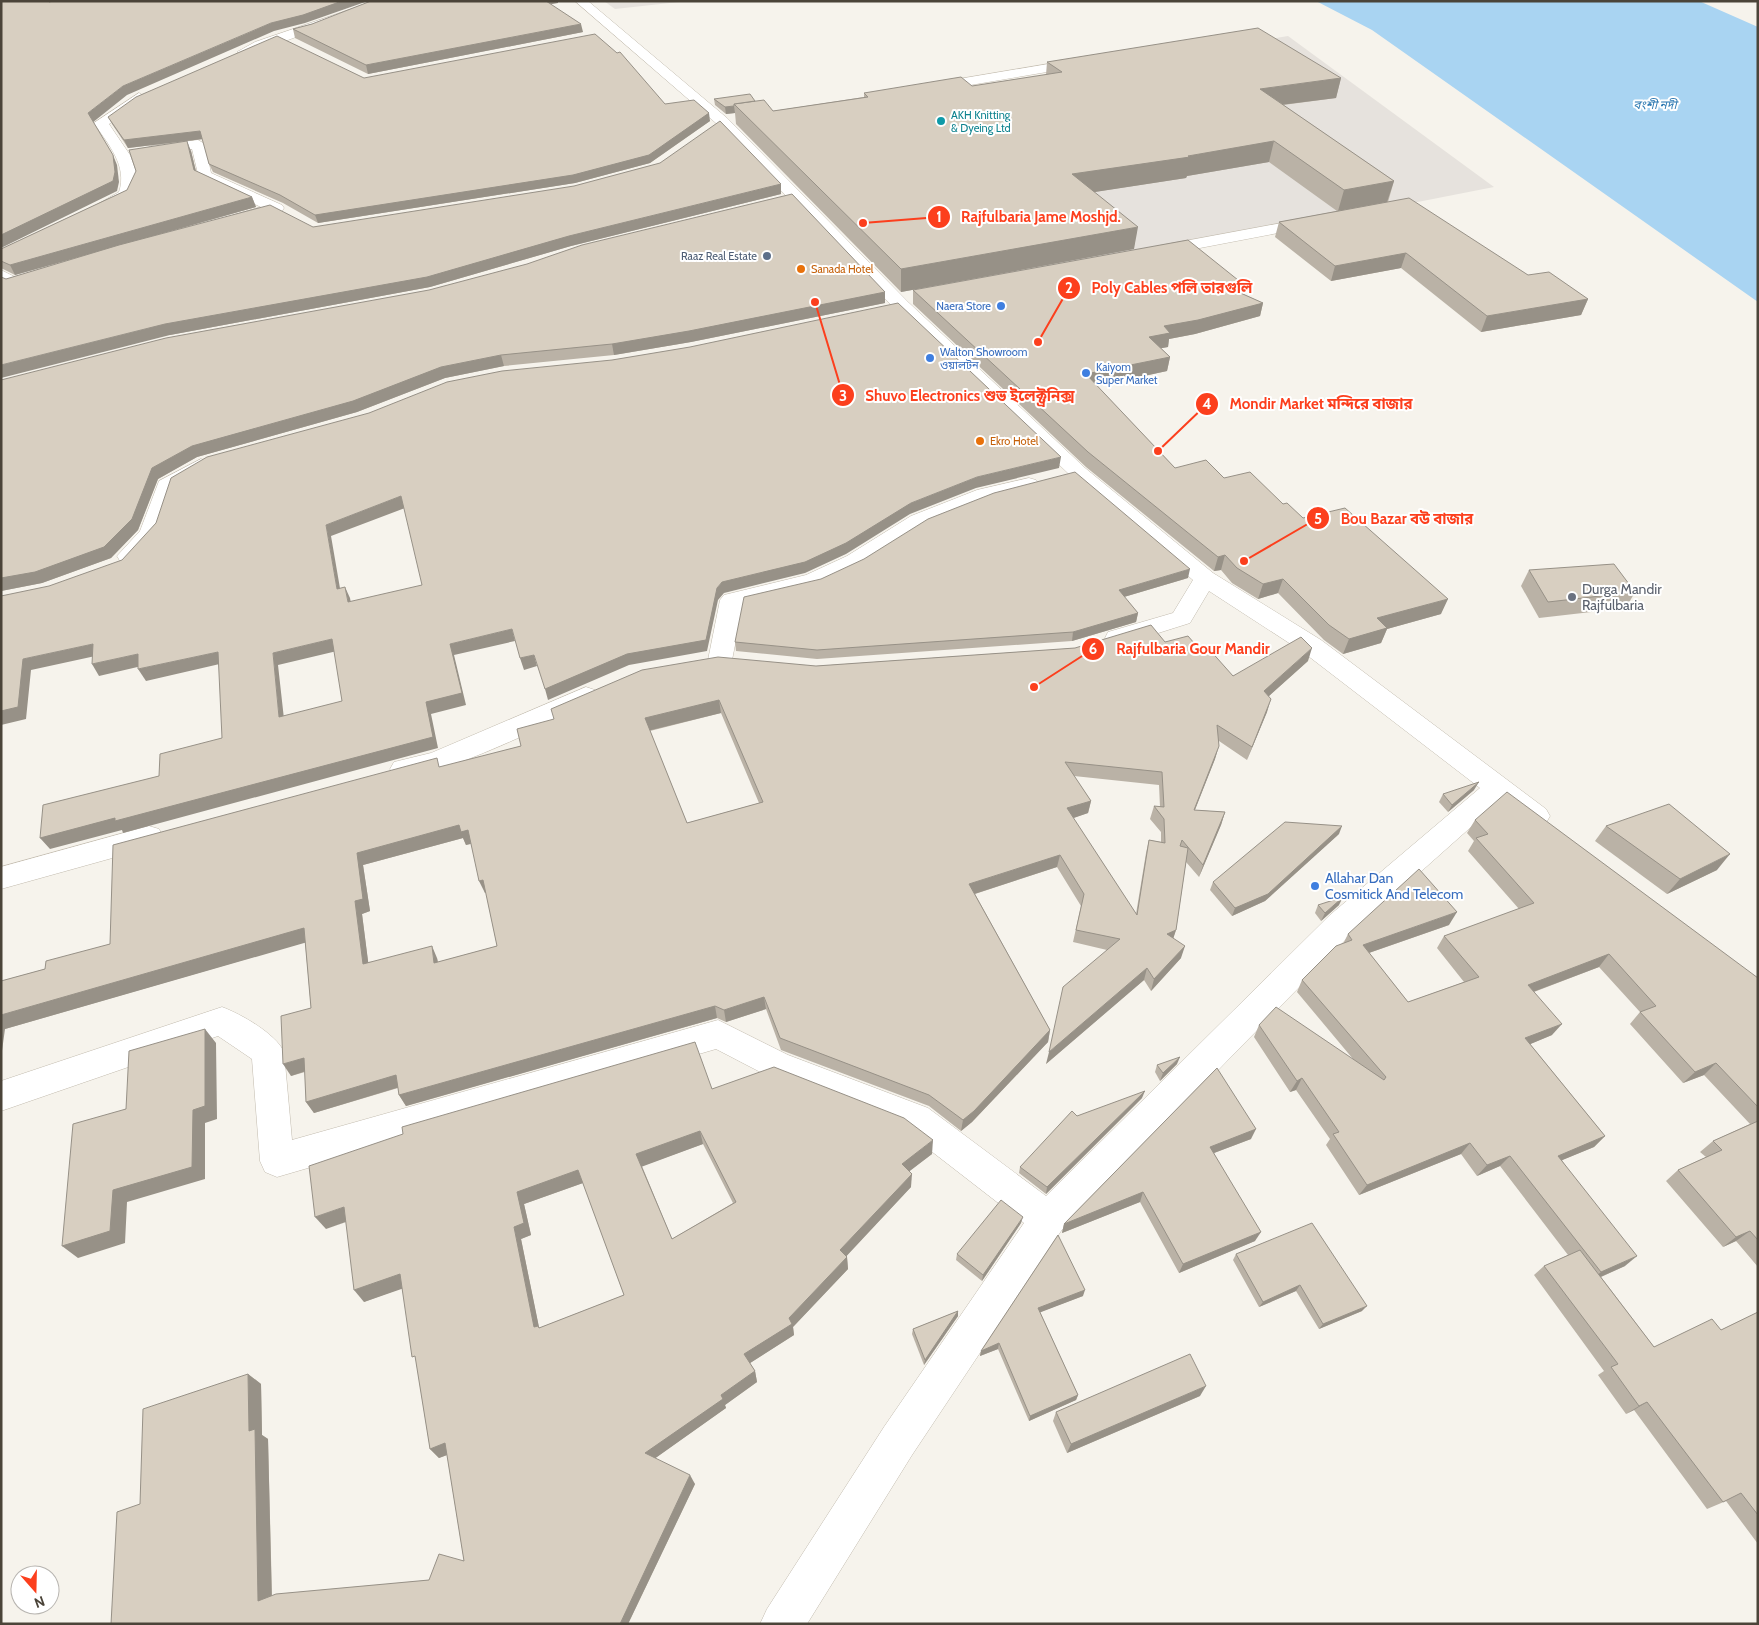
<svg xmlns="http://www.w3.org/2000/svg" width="1759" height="1625" viewBox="0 0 1759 1625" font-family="Cabin,'Noto Sans Bengali',sans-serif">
<rect width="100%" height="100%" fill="#f6f3ec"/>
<g fill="#e6e2dd">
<polygon points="604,1 688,1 615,9"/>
<polygon points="1288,36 1494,187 928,298 784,170 764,126"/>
</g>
<polygon fill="#a9d4f2" points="1316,1 1699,1 1758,27 1758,302 1372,30"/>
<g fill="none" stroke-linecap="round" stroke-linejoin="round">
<g stroke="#c2bbae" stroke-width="1">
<g id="minor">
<polygon points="375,1 394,1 247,55 243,56 237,52 255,42"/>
<path d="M575,1H588L727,118L908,302L1085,468L1213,573L1321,640L1546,809L1550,816L1546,823C1527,829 1514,814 1499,802L1352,933L1061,1231L912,1455L807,1624H760L767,1609L884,1427L1024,1223L904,1130L766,1075L716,1049L277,1177L265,1172L260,1161L252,1059L218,1036L1,1111V1081L222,1007C241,1014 276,1034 284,1052L292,1140L718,1020L788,1055L928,1108L1046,1196L1330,915L1480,788L1303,652L1209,591L1190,623L1117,646L1108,644L1105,638L1108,632L1173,613L1193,580L1071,476L896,310L717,124Z"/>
<polygon points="1084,58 1090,62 1088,65 929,92 922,88 929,84"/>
<path d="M139,93L146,97L144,100L109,124L130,155L139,180L134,195L108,210H98L95,207L98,204L119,192C128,166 108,144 94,123Z"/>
<polygon points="198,140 205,144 211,173 282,205 284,208 282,211 239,223 233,221 231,218 233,215 261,207 199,178 192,149 151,154 144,150 151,146"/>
<polygon points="1314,217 1320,219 1322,222 1320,225 1158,256 1150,251 1158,246"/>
<polygon points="41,269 47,270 49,274 47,278 13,288 1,283 1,270 15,277"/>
<path d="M201,459L208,461L211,465L208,469L175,488C168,512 153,569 120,561L117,556L140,531L159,481Z"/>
<polygon points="1029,478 1036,480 1040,484 1036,488 993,500 927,526 863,566 821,586 743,605 732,660 729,666 720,668 711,666 708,660 720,600 724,595 806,575 847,556 911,516 977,490"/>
<path d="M586,687L595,690L599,696L595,702C558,719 426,786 394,776L390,769L394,762L431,753Z"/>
<polygon points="149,826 159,829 163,837 159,845 1,889 1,867"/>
</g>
</g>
<use href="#minor" fill="#fff" fill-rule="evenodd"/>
</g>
<g fill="#bab2a6" fill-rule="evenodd">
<polygon points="558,3 550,4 583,32 368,74 295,38 293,29 312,24"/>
<polygon points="1047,62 1341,78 1336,98 1283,105 1394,181 1388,202 1528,275 1588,299 1581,315 1481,332 1401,268 1331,281 1275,237 1279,222 1337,211 1269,162 1187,176 1186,178 1094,192 1134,249 901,292 736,124 735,113 726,114 715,105 714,99 755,101 773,111 864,97 864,93 972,86 1046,75"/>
<polygon points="364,78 665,104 710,121 650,163 575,183 318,223 283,203 213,172 209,164 203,139 128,148 112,124 108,117"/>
<polygon points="191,151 196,171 252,197 256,207 122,245 781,184 781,194 571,246 430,287 170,335 6,279 115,247 15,275 1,268 1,249 127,190"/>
<polygon points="913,290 1241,293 1263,303 1260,316 1195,334 1169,339 1168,347 1161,348 1170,357 1167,371 1097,386 1175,468 1224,478 1283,504 1441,614 1387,629 1381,643 1343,654 1324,640 1278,593 1258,599 1232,583 1221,570 1214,571 1086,467 913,304"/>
<polygon points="885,292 885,303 691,342 614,355 504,366 445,378 357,412 197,457 158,479 138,530 111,558 42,583 1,591 1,380"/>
<polygon points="1529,570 1635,592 1626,608 1539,618 1521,586"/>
<polygon points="1188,578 1124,597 1138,613 1136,622 1072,641 817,659 736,651 735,642"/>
<path d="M1165,642L1201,651L1233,676L1308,661L1269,696L1267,712L1247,760L1219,741L1215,759L1195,810L1225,812L1221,825L1199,877L1186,862L1176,930L1173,939L1181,958L1151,991L1144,980L1046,1064L1107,950L1073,942L1081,906L1057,867L975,894L1050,1030L1048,1042L972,1122L961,1131L929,1106L781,1050L766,1009L726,1022L717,1018L406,1106L399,1095L398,1088L314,1113L306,1102L305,1072L291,1076L311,1008L305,942L5,1029L1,981L45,969L110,944L441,767L521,746L816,666ZM721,713L759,803L687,823L650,731ZM1074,776L1159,785L1160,807L1154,806L1150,819L1161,832V842L1149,840L1146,853L1136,914L1073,818L1088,813L1091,801ZM463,838L466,845L471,844L485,893H486L497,946L438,962L437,958L368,962L362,914L370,911L363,865Z"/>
<polygon points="1474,790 1448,812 1439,802 1443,794"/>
<polygon points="1475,820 1758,978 1758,1267 1736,1241 1723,1247 1666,1181 1678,1170 1706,1157 1700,1152 1713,1141 1750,1124 1704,1075 1683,1083 1630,1024 1640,1012 1599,967 1534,992 1552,1035 1530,1044 1605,1136 1594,1147 1562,1160 1625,1266 1601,1277 1654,1347 1721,1330 1758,1312 1758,1544 1726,1501 1707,1509 1634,1410 1626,1414 1598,1375 1604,1371 1534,1275 1544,1266 1568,1255 1500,1166 1477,1176 1461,1154 1359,1195 1326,1145 1330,1139 1296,1090 1290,1092 1254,1037 1259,1025 1353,1059 1297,992 1302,980 1343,944 1348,934 1449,925 1369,953 1408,1002 1464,982 1437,948 1444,936 1519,909 1468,851 1474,841 1467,833"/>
<polygon points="1606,826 1717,870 1667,894 1595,841"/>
<polygon points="1339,834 1265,901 1232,916 1210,890 1213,882"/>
<polygon points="1318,905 1339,905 1321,921 1315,913"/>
<polygon points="1177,1064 1160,1081 1155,1072 1157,1065"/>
<polygon points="1217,1068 1251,1139 1214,1153 1255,1241 1179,1273 1140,1202 1062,1233 1064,1224"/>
<path d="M712,1089L932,1154L909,1171L911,1187L846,1256L847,1257L848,1269L793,1327L794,1335L750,1363L755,1371L757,1382L725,1405L726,1408L655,1458L695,1484L628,1624H111L140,1504L248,1374L261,1384L262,1435L268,1439L272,1596L429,1580L464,1561L447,1455L439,1458L430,1449L416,1361L402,1288L364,1302L346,1222L326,1229ZM703,1144L733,1203L672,1239L642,1166ZM583,1183L624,1295L539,1328L521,1239L531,1235L524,1204Z"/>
<polygon points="1142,1098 1046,1194 1019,1173 1020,1167 1077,1116"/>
<polygon points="1021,1223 982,1281 956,1260 957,1254"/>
<polygon points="1058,1235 1083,1296 1040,1312 1078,1395 1076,1400 1029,1421 998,1349 980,1356 981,1351"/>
<polygon points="1236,1254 1362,1311 1319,1329 1296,1291 1259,1307 1233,1260"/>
<polygon points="958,1311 958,1316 924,1365 912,1334 913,1329"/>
<polygon points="1200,1396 1067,1453 1053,1421 1056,1412"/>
</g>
<g fill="#979187">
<polygon points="342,1 368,1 305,23 274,31 127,95 92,123 88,113 123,86 271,23"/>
<polygon points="540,1 558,1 558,3 541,6"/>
<polygon points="581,24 583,32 368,74 366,65"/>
<polygon points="1341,78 1336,98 1256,108 1260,89"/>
<polygon points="734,106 735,113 726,114 725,107"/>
<polygon points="709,113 710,121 650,163 575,183 318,223 315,215"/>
<polygon points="200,131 203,139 128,148 124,140"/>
<polygon points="187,141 191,151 198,180 194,170"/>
<polygon points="1274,141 1269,162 1187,176 1186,178 1069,196 1072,174 1188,156"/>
<polygon points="113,155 117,165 119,182 117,191 1,248 1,235"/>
<polygon points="1394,181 1387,202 1338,211 1344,190"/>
<polygon points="781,184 781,194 571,246 430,287 170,335 1,378 1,365 165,324 569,236"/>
<polygon points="252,197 256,207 15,275 10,265"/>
<polygon points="1138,227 1134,249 901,292 901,269"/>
<polygon points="1406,253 1401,268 1331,281 1335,266"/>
<polygon points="1243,284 1240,298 1227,287"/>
<polygon points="885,292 885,303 691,342 614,355 612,344"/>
<polygon points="1588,299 1581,315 1481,332 1487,316"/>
<polygon points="1263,303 1260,316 1195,334 1169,339 1168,347 1146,351 1149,337 1164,326"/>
<polygon points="501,355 504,366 445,378 357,412 197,457 158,479 138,530 111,558 42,583 1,591 1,578 152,468 192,446 441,367"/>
<polygon points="1170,357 1167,371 1084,389 1086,374"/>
<polygon points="1061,457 1059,468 976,488 910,514 846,554 805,573 724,593 718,600 707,651 629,665 548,700 545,689 717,588 722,582 911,503 977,477"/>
<polygon points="401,496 405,508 331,536 342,600 337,589 326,525"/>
<polygon points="1225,555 1221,570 1214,571 1218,557"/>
<polygon points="1190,569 1188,578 1117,599 1119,590"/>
<polygon points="1283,579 1278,593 1258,599 1263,584"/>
<polygon points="345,587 350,598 353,613 348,602"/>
<polygon points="1448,599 1441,614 1387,629 1381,643 1343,654 1349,639 1377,618"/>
<polygon points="1138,613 1136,622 1072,641 1073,632"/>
<polygon points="512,629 515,641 454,655 466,705 431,714 438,748 123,833 122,830 50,849 40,838 426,702 450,644"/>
<polygon points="332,639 337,651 278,665 285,728 279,717 273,653"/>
<polygon points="93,644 100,655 31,670 26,719 1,725 1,711 23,659"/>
<polygon points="1312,648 1308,661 1260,704 1264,691"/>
<polygon points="218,652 224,663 146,681 138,669"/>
<polygon points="138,654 146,665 99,676 92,664"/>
<polygon points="534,655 537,666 524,670 520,658"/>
<polygon points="1271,699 1267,712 1247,760 1252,747"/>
<polygon points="719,700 721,713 647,731 645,718"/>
<polygon points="1219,746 1215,759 1190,822 1194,810"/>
<polygon points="1479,782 1474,790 1448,812 1452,805"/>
<polygon points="1091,801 1088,813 1065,821 1067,808"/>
<polygon points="1225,812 1221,825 1199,877 1203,865"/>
<polygon points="459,825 468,830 473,843 466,845 463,838 363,865 370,911 362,914 370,976 363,964 355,901 357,853"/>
<polygon points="1342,826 1339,834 1265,901 1232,916 1235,908"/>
<polygon points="1730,854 1717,870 1667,894 1680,879"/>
<polygon points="1060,855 1057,867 968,896 969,884"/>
<polygon points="483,880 488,893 485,893 479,881"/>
<polygon points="1343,897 1339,905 1321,921 1325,913"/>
<polygon points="1457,912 1449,925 1357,957 1363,945"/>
<polygon points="304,928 311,941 5,1029 1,1058 1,1015"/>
<polygon points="1176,930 1172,942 1167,934"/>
<polygon points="432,946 437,958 440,975 434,963"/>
<polygon points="1185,946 1181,958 1151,991 1154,979"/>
<polygon points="1609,954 1599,967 1519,997 1528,985"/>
<polygon points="1147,968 1144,980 1046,1064 1049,1052"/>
<polygon points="764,997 766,1009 726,1022 724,1010"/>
<polygon points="715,1006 717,1018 406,1106 399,1095"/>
<polygon points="1562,1024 1552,1035 1516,1050 1525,1038"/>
<polygon points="205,1029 216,1043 217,1119 205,1123 205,1179 127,1202 125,1243 78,1258 62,1246 113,1190 193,1110"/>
<polygon points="1050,1030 1048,1042 972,1122 961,1131 963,1120"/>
<polygon points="1180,1057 1177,1064 1160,1081 1163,1073"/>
<polygon points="304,1058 312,1069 291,1076 283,1064"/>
<polygon points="1716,1063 1704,1075 1683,1083 1695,1072"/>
<polygon points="396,1075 403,1086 314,1113 306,1102"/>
<polygon points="1302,1078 1296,1090 1290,1092 1297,1081"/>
<polygon points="1145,1091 1142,1098 1046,1194 1047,1187"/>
<polygon points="1256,1129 1251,1139 1206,1156 1210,1147"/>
<polygon points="700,1131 703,1144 641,1167 636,1154"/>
<polygon points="1605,1136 1594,1147 1548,1166 1558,1156"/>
<polygon points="933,1140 932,1154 902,1177 902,1164"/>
<polygon points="1470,1143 1461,1154 1359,1195 1367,1185"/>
<polygon points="1510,1156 1500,1166 1477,1176 1487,1165"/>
<polygon points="578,1170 583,1183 524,1204 531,1235 521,1239 539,1327 545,1336 534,1327 514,1227 517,1192"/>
<polygon points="912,1174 911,1187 841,1262 840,1250"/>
<polygon points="1143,1192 1140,1202 1062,1233 1064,1224"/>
<polygon points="344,1207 354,1219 326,1229 315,1217"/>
<polygon points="1023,1217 1021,1223 982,1281 983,1275"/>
<polygon points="1750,1231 1736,1241 1723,1247 1736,1237"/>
<polygon points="1261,1232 1255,1241 1179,1273 1183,1264"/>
<polygon points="1637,1256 1625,1266 1589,1282 1601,1272"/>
<polygon points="847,1257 848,1269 793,1327 794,1335 747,1365 744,1354 789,1318"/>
<polygon points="400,1274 410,1286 364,1302 354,1290"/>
<polygon points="1300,1285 1296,1291 1259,1307 1263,1302"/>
<polygon points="1085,1290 1083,1296 1036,1314 1038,1308"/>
<polygon points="1367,1306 1362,1311 1319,1329 1323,1324"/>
<polygon points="958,1311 958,1316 924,1365 925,1360"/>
<polygon points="999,1343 998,1349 980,1356 981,1351"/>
<polygon points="755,1371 757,1382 725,1405 726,1408 650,1462 645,1453 721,1395"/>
<polygon points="248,1374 261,1384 262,1435 268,1439 272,1607 258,1601 249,1431"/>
<polygon points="1206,1386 1200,1396 1067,1453 1071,1444"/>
<polygon points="1078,1395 1076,1400 1029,1421 1030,1416"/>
<polygon points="1647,1402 1634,1410 1626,1414 1639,1406"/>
<polygon points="445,1443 455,1452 439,1458 430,1449"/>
<polygon points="690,1475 695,1484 628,1624 620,1624"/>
</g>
<g fill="#d8cfc1" stroke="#979187" fill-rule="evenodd">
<polygon points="1,1 48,1 49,2 53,1 342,1 303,15 271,23 123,86 88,113 113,155 115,172 113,181 1,235"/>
<polygon points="371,1 546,1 581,24 366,65 293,29 312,24"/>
<polygon points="1258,28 1341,78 1260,89 1394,181 1344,190 1274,141 1188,156 1190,157 1072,174 1138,227 901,269 734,104 764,100 773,111 868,97 864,93 961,77 972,86 1062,72 1047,62"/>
<polygon points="595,34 617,53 620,52 665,104 694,100 709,113 649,155 573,175 315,215 280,195 209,164 200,131 124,140 108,117 136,97 277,36 364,78"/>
<polygon points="750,94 755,101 734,104 734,106 725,107 714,99"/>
<polygon points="720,121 781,184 569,236 427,277 165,324 1,365 1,277 6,279 119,245 270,205 313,227 574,186 660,163"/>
<polygon points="187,141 194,170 252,197 10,265 1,261 1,249 127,190 136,171 129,150"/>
<polygon points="792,194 885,292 689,331 612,344 501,355 441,367 353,401 192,446 152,468 132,519 104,547 35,572 1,578 1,380 166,338 429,290 527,264 582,245"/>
<polygon points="1409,198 1528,275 1549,272 1588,299 1487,316 1406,253 1335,266 1279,222"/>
<polygon points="1188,240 1243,284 1227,287 1263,303 1198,320 1164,326 1170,333 1149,337 1170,357 1086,374 1175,468 1206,460 1224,478 1250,472 1283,504 1287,503 1303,518 1345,508 1448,599 1377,618 1387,628 1349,639 1329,625 1283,579 1263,584 1237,568 1225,555 1218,557 1088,452 913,290"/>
<path d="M898,303L1061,457L977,477L911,503L846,543L805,562L722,582L717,588L706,640L627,654L545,689L534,655L520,658L512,629L450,644L462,693L426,702L433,737L115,821V818L40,838L43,805L159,776L160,754L222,738L218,652L138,669V654L92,664L93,644L23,659L18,707L1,711V596L49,586L122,560L156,523L171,478L207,457L369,413L447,382L502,371L612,360L690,347ZM401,496L422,585L348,602L345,587L337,589L326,525ZM332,639L342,701L279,717L273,653Z"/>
<polygon points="1075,472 1190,569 1119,590 1138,613 1073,632 817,650 735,642 744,597 821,579 864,559 928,519 994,493"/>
<polygon points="1614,564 1635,592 1548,602 1529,570"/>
<path d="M1151,625L1165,642L1188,636L1201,651L1209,649L1233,676L1301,637L1312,648L1264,691L1271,699L1252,747L1217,725L1219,746L1194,810L1225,812L1203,865L1182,840L1180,846L1188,848L1176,930L1167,934L1185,946L1154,979L1147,968L1049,1052L1063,987L1120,939L1076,930L1084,894L1060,855L969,884L1050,1030L974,1111L963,1120L929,1095L780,1038L764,997L724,1010L715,1006L399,1095L396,1075L306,1102L304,1058L283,1064L281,1016L311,1008L304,928L1,1015V981L45,969L46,961L110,944L113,845L437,758L439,767L521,746L517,729L554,719L551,709L642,670L718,657L816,666L1075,648ZM719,700L763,802L687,823L645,718ZM1065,762L1162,772L1164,807L1154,806L1164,819L1165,843L1149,840L1137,915L1067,808L1091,801ZM459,825L461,832L468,830L479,881L483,880L497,946L434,963L432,946L363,964L355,901L363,899L357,853Z"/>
<polygon points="1479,782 1452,805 1443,794"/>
<polygon points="1507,792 1758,978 1758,1107 1716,1063 1695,1072 1640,1012 1656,1006 1609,954 1528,985 1562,1024 1525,1038 1605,1136 1558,1156 1637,1256 1601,1272 1510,1156 1487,1165 1470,1143 1367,1185 1333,1134 1339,1132 1302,1078 1297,1081 1259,1025 1276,1007 1384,1080 1386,1077 1302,980 1336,946 1352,940 1348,934 1419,869 1457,912 1363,945 1408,1002 1479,977 1444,936 1534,903 1476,838 1488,834 1475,820"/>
<polygon points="1669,804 1730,854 1680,879 1606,826"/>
<polygon points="1285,822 1342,826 1268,894 1235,908 1213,882"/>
<polygon points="1343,897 1325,913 1318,905"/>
<polygon points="205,1029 205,1106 193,1110 192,1167 113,1190 110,1231 62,1246 73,1124 126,1109 129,1051"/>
<path d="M695,1042L712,1089L774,1067L904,1118L933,1140L902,1164L912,1174L840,1250L847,1257L789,1318L792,1324L744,1354L755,1371L721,1395L723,1399L645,1453L690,1475L620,1624H111L117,1512L140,1504L143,1409L248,1374L249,1431L255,1429L258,1601L276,1594L429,1580L439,1554L464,1561L445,1443L430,1449L415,1356L412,1357L400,1274L354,1290L344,1207L315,1217L309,1166L403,1134L402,1127ZM700,1131L736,1202L672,1239L636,1154ZM578,1170L624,1295L539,1328L538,1326L534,1327L514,1227L524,1223L517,1192Z"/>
<polygon points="1180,1057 1163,1073 1157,1065"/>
<polygon points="1217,1068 1256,1129 1210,1147 1261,1232 1183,1264 1143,1192 1064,1224"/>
<polygon points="1145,1091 1047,1187 1020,1167 1072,1111 1077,1116"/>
<polygon points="1758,1121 1758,1240 1750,1231 1736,1237 1678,1170 1722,1150 1713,1141"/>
<polygon points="1001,1200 1023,1217 983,1275 957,1254"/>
<polygon points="1312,1223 1367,1306 1323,1324 1300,1285 1263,1302 1236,1254"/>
<polygon points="1058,1235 1085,1290 1038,1308 1078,1395 1030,1416 999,1343 981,1351"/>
<polygon points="1580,1250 1654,1347 1712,1319 1721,1330 1758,1312 1758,1515 1741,1493 1723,1502 1647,1402 1639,1406 1611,1367 1618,1364 1544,1266"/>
<polygon points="958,1311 925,1360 913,1329"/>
<polygon points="1190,1354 1206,1386 1071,1444 1056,1412"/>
</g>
<circle fill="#0f9aa8" stroke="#fff" stroke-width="2" cx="941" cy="121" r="5"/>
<circle fill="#5c6f8a" stroke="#fff" stroke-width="2" cx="767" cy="256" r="5"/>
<g fill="#e8710a" stroke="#fff" stroke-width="2">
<circle cx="801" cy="269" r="5"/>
<circle cx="980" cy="441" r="5"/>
</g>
<g fill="#3f7fe0" stroke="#fff" stroke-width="2">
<circle cx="1001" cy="306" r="5"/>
<circle cx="930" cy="358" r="5"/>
<circle cx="1086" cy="373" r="5"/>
<circle cx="1315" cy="886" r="5"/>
</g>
<circle fill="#6b7280" stroke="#fff" stroke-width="2" cx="1572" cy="597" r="5"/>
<g text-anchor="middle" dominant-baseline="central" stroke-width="4" stroke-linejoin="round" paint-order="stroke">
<g font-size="11" fill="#0d838f" stroke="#fff" text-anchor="start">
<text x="951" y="115">AKH Knitting<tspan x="951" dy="13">&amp; Dyeing Ltd</tspan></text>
</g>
<g font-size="11" fill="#4e5e75" stroke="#fff" text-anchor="end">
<text x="757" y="256">Raaz Real Estate</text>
</g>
<g font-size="11" fill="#c56008" stroke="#fff" text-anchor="start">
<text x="811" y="269">Sanada Hotel</text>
<text x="990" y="441">Ekro Hotel</text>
</g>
<g font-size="11" fill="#366cbe" stroke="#fff" text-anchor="start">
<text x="991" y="306" text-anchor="end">Naera Store</text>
<text x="940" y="352">Walton Showroom<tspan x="940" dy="13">ওয়ালটন</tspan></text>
<text x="1096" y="367">Kaiyom<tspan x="1096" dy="13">Super Market</tspan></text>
</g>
<g font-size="12" font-style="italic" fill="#2e7ab2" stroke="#fff">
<text x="1655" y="104">বংশী নদী</text>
</g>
<g font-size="14" fill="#5b616d" stroke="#fff" text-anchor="start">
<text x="1582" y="589">Durga Mandir<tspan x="1582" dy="16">Rajfulbaria</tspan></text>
</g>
<g font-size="14" fill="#366cbe" stroke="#fff" text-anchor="start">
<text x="1325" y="878">Allahar Dan<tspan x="1325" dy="16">Cosmitick And Telecom</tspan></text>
</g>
</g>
<path fill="none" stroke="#fc3f1d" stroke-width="2" d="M863 223L939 217M1038 342L1069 288M815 302L843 395M1158 451L1207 404M1244 561L1318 518M1034 687L1093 649"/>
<g fill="#fc3f1d" stroke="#fff" stroke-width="2">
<circle cx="863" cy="223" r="5"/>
<circle cx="1038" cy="342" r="5"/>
<circle cx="815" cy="302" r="5"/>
<circle cx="1158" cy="451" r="5"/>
<circle cx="1244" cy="561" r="5"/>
<circle cx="1034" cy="687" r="5"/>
<circle cx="939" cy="217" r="12"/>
<circle cx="1069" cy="288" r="12"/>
<circle cx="843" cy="395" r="12"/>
<circle cx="1207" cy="404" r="12"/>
<circle cx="1318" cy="518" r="12"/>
<circle cx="1093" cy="649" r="12"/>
</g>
<g font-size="15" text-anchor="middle" font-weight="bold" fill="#fff">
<text x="939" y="222">1</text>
<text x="1069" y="293">2</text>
<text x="843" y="401">3</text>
<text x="1207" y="409">4</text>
<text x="1318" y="524">5</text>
<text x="1093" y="654">6</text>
</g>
<g font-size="15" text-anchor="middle" font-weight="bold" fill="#fc3f1d" stroke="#fff" stroke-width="4" stroke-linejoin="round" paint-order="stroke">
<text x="1041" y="222">Rajfulbaria Jame Moshjd.</text>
<text x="1172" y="293">Poly Cables পলি তারগুলি</text>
<text x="970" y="401">Shuvo Electronics শুভ ইলেক্ট্রনিক্স</text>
<text x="1321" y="409">Mondir Market মন্দিরে বাজার</text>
<text x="1407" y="524">Bou Bazar বউ বাজার</text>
<text x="1193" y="654">Rajfulbaria Gour Mandir</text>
</g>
<rect width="1759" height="1625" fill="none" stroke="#4b4439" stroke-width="5"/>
<g transform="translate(35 1590) rotate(160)"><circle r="24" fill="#ffffff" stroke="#b7b4b0"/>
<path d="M0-4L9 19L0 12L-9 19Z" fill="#fc3f1d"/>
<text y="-8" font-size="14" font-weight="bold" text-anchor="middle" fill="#4b4439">N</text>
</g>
</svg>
